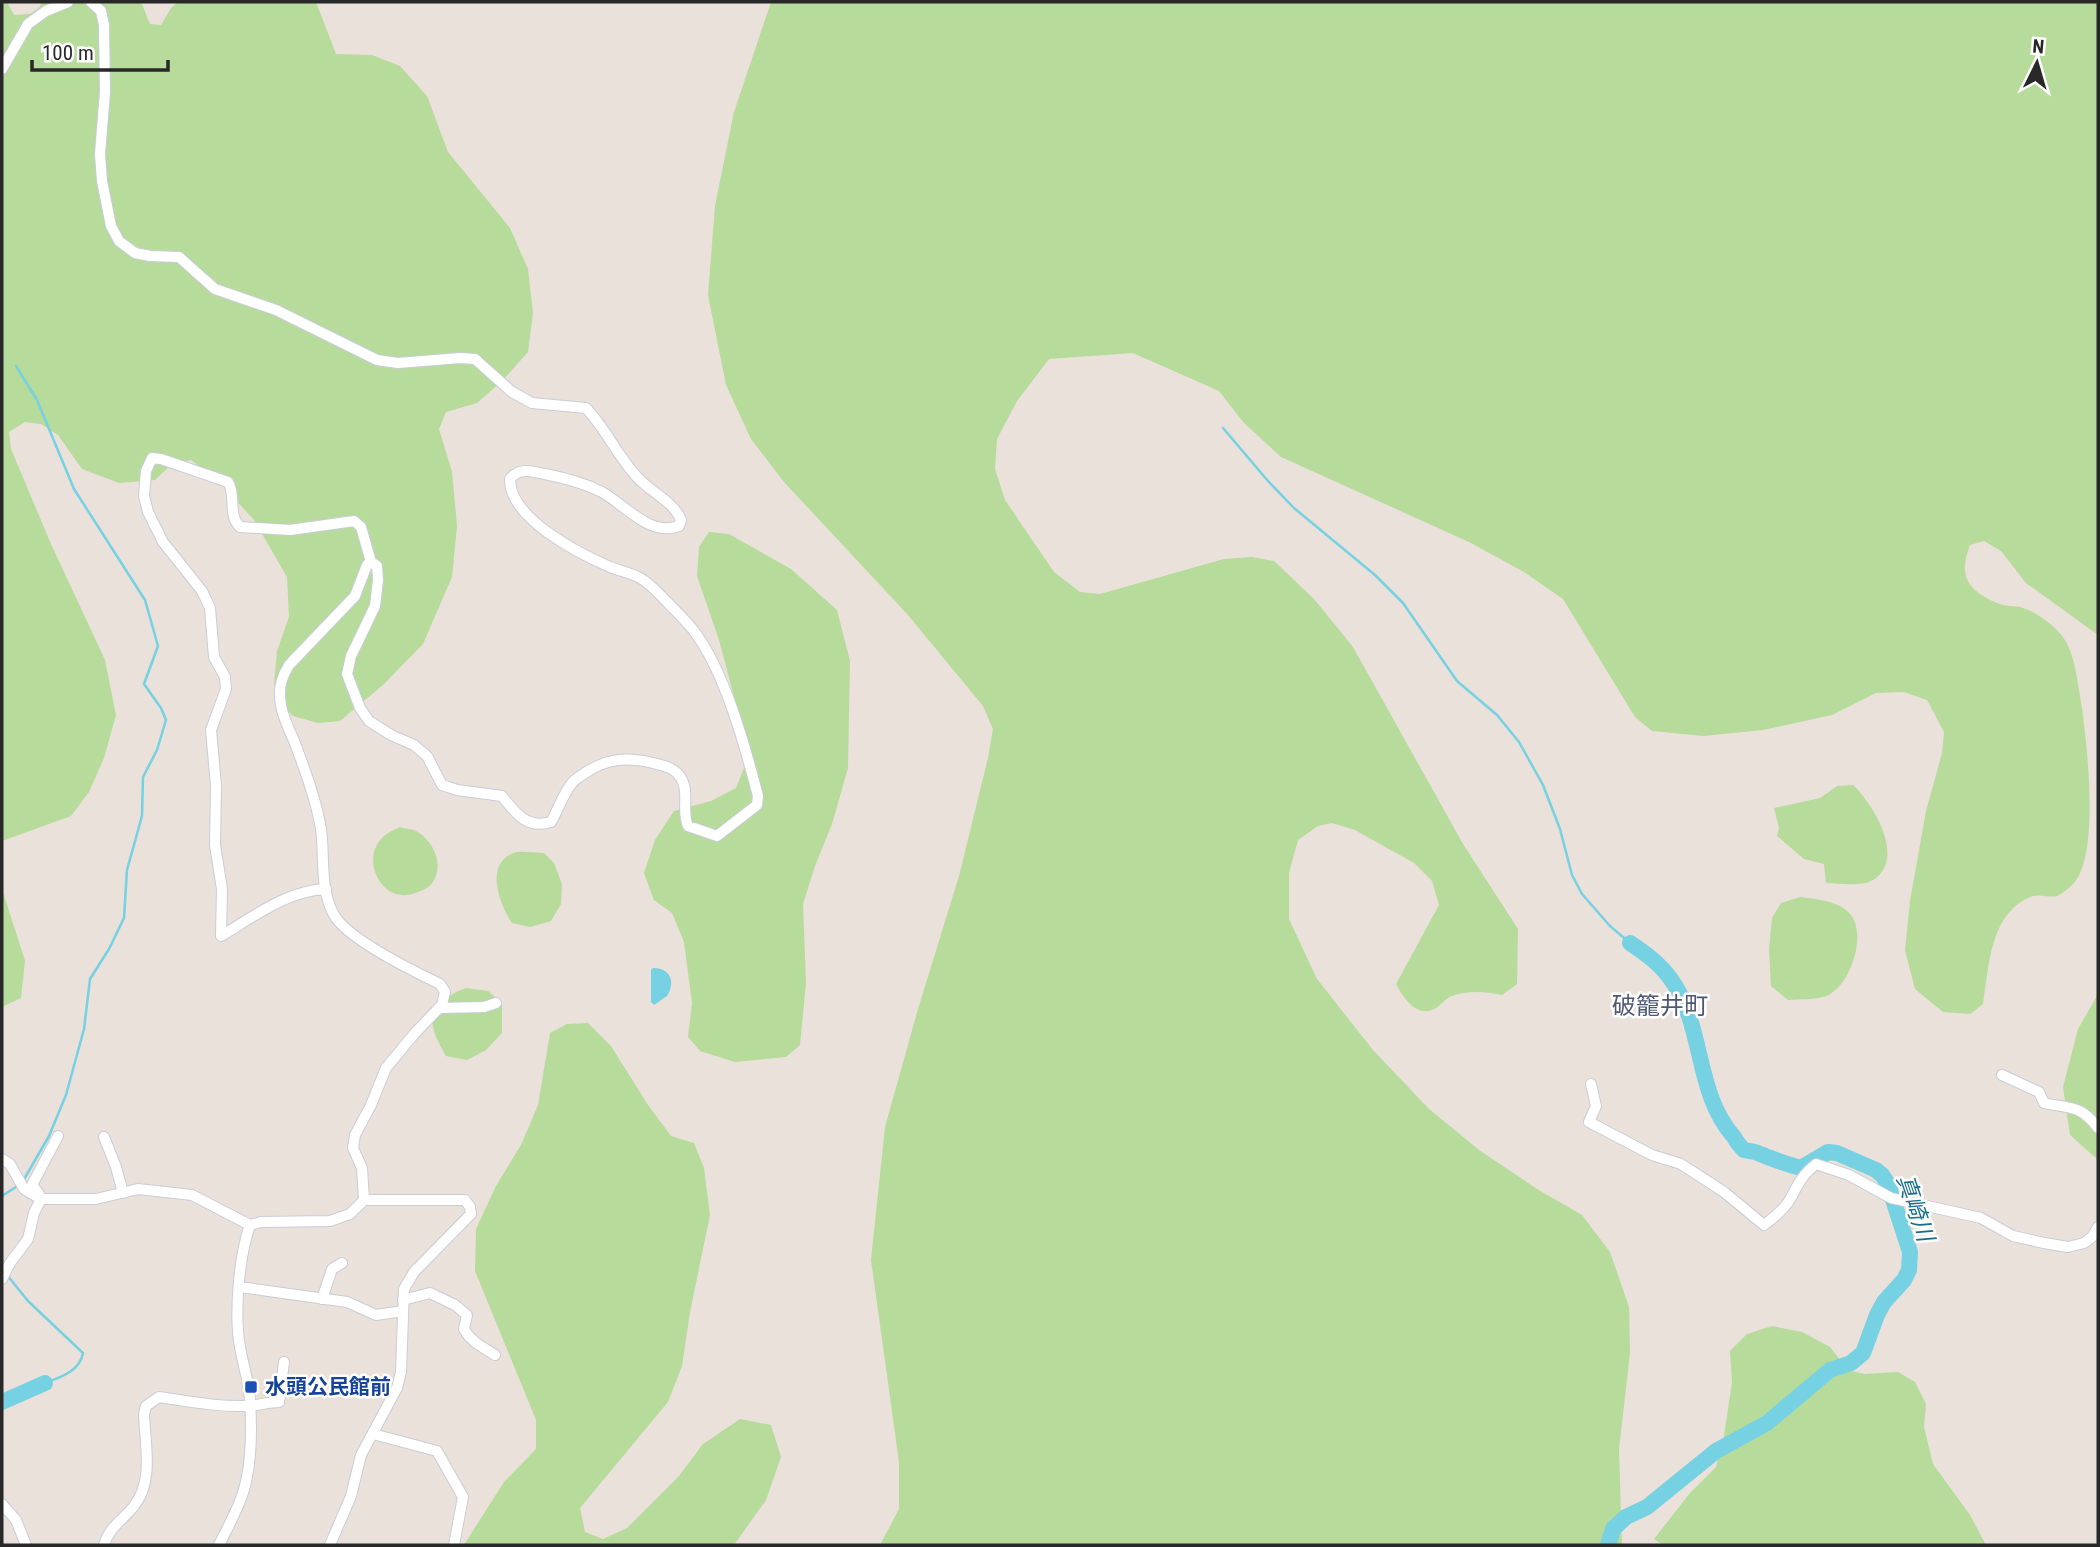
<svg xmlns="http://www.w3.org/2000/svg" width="2100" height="1547" viewBox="0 0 2100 1547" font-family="'Roboto Condensed','Noto Sans JP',sans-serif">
<rect width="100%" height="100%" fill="#e9e1da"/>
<g fill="#b7db9b">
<polygon points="2,2 7,2 14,15 30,14 40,7 41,2 141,2 150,24 161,25 171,8 178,2 316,2 336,54 372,55 400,66 427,96 448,152 510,228 528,269 533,313 528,352 503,380 477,403 446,412 439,429 452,472 457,526 452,577 423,644 383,685 340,721 318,723 293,716 282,705 274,685 277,651 289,617 287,577 254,520 218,481 191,460 172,464 155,480 119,483 82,469 58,435 41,424 25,422 9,432 11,449 51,544 105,660 116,715 104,758 89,792 71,816 2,841"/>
<path d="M771,2H2098V635L2026,583L2001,551L1984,541L1970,545C1958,576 1967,590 1997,603C2005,607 2014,605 2023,608C2036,612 2049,622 2058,631C2075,649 2077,679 2081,702C2087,742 2100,854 2074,883C2070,887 2062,894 2057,896C2048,898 2039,893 2030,897C1990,914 1989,966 1983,1004L1970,1014L1943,1012L1915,989L1905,950L1910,901L1926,811L1942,753L1944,732L1927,700L1904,692L1876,693L1832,715L1763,730L1703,736L1652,731L1635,717L1563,599L1524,572L1469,542L1281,457L1244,423L1219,391L1133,353L1049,359L1017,401L997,439L995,469L1005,500L1054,572L1080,592L1100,594L1224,559L1252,557L1274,561L1314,599L1353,647L1463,844L1518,929L1517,984L1502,995C1486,992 1468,990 1452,996C1445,998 1441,1006 1434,1009C1416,1018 1403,997 1396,984L1439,905L1432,881L1414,863L1355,830L1332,823L1318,826L1298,840L1289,873V919L1317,979L1373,1050L1429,1109L1479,1150L1537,1189L1582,1215L1610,1252L1629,1307L1630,1353L1619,1449L1622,1545H880L899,1509V1462L871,1260L885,1127L918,1009L959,876L988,758L993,729L983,706L908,615L784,482L751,439L726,385L708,295L715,206L734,112Z"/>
<polygon points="709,532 729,534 791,569 837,610 850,661 848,768 832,824 815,866 803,904 806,983 800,1045 786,1057 735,1062 700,1051 688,1037 692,1003 684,942 672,913 654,900 644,873 655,840 674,811 711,801 736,788 746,763 744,734 719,640 697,576 699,547"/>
<path d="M1853,785C1872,803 1905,855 1876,878C1864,888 1841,883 1826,883L1824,864L1804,859L1777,836L1779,828L1774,808L1820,798L1837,786Z"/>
<path d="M400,827C405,829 412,829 416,831C434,841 444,865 433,882C428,889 423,890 415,893C385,905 363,866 378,843C384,834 391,831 400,827Z"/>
<path d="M530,852L544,853L554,863L562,884L561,904L551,921L530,927L512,923C500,905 484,865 513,853C518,851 525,852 530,852Z"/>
<polygon points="2,889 25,961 21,998 2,1007"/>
<path d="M1800,897C1816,899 1840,901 1851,915C1867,936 1850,987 1826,996C1815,1000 1799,999 1788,1000L1771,986L1769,949L1772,918L1781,903Z"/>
<path d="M466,988L488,991L502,1003V1033L486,1050L467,1060L446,1056C425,1020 425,1004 466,988Z"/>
<polygon points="2098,994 2098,1160 2070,1135 2063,1087 2078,1029"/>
<polygon points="588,1023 611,1046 648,1105 671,1136 694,1143 704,1168 710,1215 690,1312 682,1366 668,1402 580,1508 585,1532 603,1539 627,1528 679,1476 703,1444 740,1419 771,1425 781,1457 766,1500 734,1545 464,1545 504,1482 536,1449 536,1420 475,1271 476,1229 496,1186 521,1145 538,1105 550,1033 567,1024"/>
<polygon points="1772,1326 1802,1332 1830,1347 1848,1370 1864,1374 1898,1372 1915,1382 1926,1404 1924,1427 1933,1464 1970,1515 1986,1545 1663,1545 1654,1539 1690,1493 1716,1467 1724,1436 1732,1382 1730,1351 1747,1334"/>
</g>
<path fill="#76d1e3" d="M653,968C670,968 676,981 667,996L654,1005L651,1002V970Z"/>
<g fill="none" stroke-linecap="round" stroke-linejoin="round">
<g stroke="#76d1e3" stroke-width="2.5">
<polyline points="16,366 37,400 74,489 145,600 158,646 144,684 161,708 166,720 157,750 143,777 142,816 127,870 124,918 109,949 90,979 84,1029 66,1095 49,1136 23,1181"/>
<polyline points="1223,428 1268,481 1294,508 1375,575 1403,603 1457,681 1497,715 1519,742 1543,785 1560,829 1572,875 1582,894 1610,926 1630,943"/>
<polyline points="2,1196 19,1185"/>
<path d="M7,1275L28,1301L83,1353C80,1371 61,1377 45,1383"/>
</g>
<g stroke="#76d1e3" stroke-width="16">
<polyline points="2,1402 45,1383"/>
<path d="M1608,1545L1613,1529L1626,1517L1647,1507L1716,1451L1767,1423L1830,1370L1851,1363L1863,1353L1877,1315L1884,1302L1904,1280L1909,1270L1910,1252L1888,1184L1882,1175L1876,1170L1837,1153L1828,1152L1801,1168C1784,1164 1771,1158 1755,1152C1752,1151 1748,1151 1744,1150C1741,1147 1736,1141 1734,1137C1694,1092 1705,1025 1670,978C1659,963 1645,953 1630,943"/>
</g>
<g stroke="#c9cdd9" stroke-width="12">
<g id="minor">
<path d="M91,2L101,11L104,25L105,92L100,154L102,181L111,226L119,241L135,253L150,256L179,257L215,289L276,310L377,360L398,363L460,358L475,359L512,392L532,403L586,408C606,429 618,457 638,478C652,493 673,501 681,520L679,526C650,537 625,505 602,492C584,483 565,478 545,474C531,471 520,467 510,479C509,518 578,553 610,567C620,571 631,573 640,578C651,584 659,594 668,603C677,612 686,621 694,631C725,672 745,746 758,796L757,805L717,836L688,826C681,811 690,793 681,778C674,767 664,766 653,763C627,757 607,758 585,773C581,776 575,779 572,783C563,794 558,810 551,822C527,829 516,814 502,796L457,790L442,785L427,756L414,745L391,735L369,721L360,708L347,674L351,656L375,606L378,580L377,566L371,562L361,527L354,521L290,530L240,527C227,514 237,497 228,482L161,459L152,458L146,471L144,496L148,512L163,542L202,591L210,608L214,657L225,677L226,689L211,730L216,785L215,845L222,889L221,936C253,917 288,890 326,889"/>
<polyline points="2,69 28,24 46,11 68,2"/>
<polyline points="439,1008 484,1007 496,1003"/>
<path d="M2002,1075L2039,1092L2044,1103C2070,1109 2080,1104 2098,1128"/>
<path d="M1591,1084L1596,1106L1589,1122L1652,1155L1681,1164L1724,1192L1764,1225C1773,1218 1783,1211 1789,1201C1799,1184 1799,1178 1816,1164L1849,1175L1891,1198L1981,1218L2013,1236L2044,1243L2068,1247L2084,1243L2092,1237L2098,1227"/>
<polyline points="104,1137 116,1167 123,1193"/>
<polyline points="2,1159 10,1164 24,1189 39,1198"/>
<polyline points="38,1197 39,1194 32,1185 58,1136"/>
<path d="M2,1279L10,1263L28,1239L34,1213L41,1199H96L138,1189L192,1195L250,1225L261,1222L330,1221L350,1214L364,1200L362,1168L353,1148L355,1135L371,1105L386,1068L415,1033L442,1005L445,992L440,984C413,971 352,941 336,918C319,893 325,857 321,829C316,800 306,773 296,746C290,730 280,713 280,695C279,684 283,675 289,665L355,596L367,565L371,562"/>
<polyline points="240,1287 347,1302 376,1315 403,1311"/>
<polyline points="322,1299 332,1269 342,1263"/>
<path d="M403,1300L430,1293L455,1305L467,1315L464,1329C471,1342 483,1347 495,1355"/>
<polyline points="373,1434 437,1451 463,1497 454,1545"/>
<polyline points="2,1504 16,1520 26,1545"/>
<path d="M104,1545C109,1527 123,1520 134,1506C154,1481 145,1445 144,1414L146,1406L159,1397C187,1401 217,1407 246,1406C257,1406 268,1402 279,1402L284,1362"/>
<path d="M219,1545C226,1531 234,1516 240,1501C252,1472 252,1432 250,1400C249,1382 243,1365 240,1347C234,1315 239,1256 250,1225"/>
<polyline points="330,1545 351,1496 361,1455 397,1388 401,1372 404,1289 414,1272 471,1214 470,1207 465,1200 364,1200"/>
</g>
</g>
<use href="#minor" stroke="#fff" stroke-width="10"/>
</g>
<rect fill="#1a4fb4" stroke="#fff" stroke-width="2.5" x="244" y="1380" width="14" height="14" rx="3.5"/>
<g text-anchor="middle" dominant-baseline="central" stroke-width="5" stroke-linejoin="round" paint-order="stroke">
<g font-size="21" font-weight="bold" fill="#164399" stroke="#fff" text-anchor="start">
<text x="265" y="1387">水頭公民館前</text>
</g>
<g font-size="23" font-style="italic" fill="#196f8b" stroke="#fff">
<text transform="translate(1915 1208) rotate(71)">真崎川</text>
</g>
<g font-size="24" fill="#4d5874" stroke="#fff">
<text x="1660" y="1006">破籠井町</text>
</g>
</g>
<rect width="2100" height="1547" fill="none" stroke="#282828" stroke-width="7"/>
<g transform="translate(2037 63) rotate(5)" stroke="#ffffff" stroke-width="5" paint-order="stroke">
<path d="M0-5L12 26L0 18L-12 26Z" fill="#282828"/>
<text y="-10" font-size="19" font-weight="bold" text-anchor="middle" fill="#282828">N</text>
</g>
<path d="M32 60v10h136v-10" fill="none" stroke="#282828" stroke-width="3.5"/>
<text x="42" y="60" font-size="21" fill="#282828" stroke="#ffffff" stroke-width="5" paint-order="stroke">100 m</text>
</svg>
